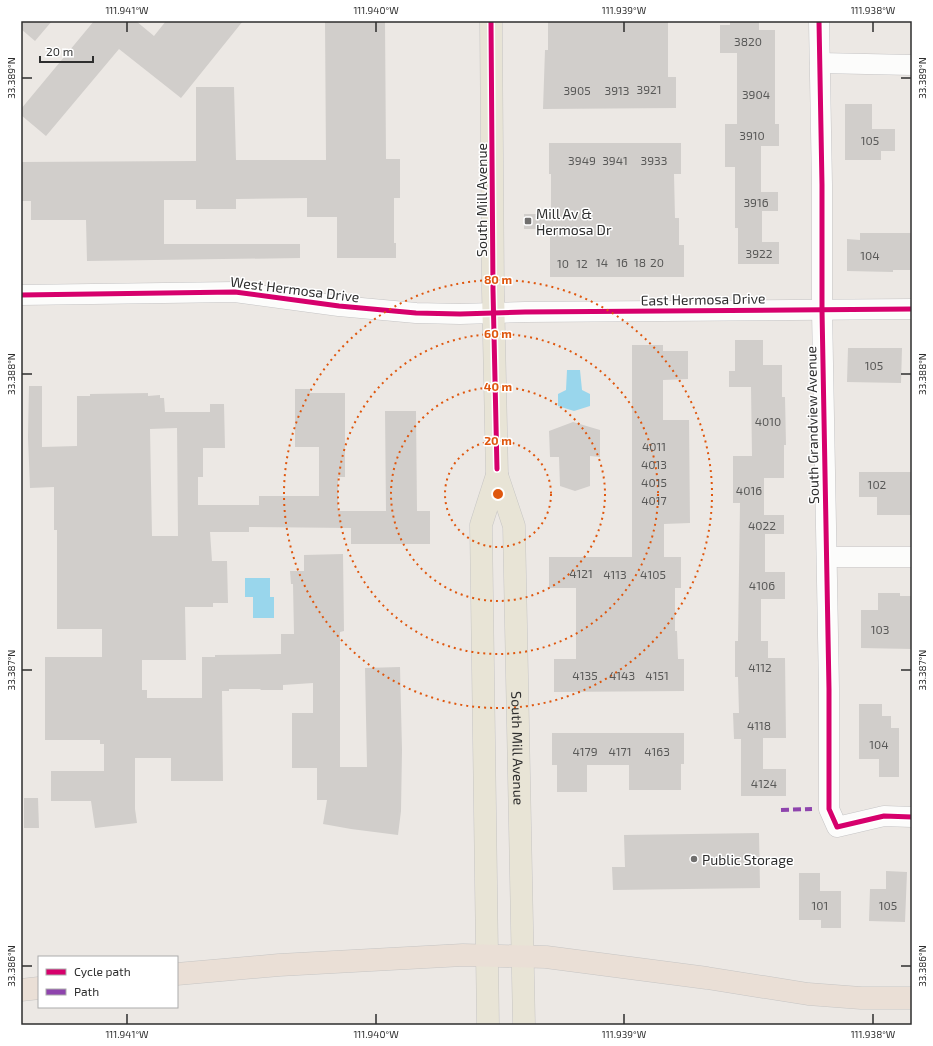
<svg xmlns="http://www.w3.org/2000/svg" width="933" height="1046" viewBox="0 0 933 1046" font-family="'Exo 2',sans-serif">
<rect width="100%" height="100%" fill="#ece8e4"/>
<g fill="#99d6ec">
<polygon points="567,370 580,370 582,390 590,394 590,406 574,411 558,406 558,394 566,390"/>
<polygon points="245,578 270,578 270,597 274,597 274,618 253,618 253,597 245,597"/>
</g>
<g fill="#d1cecb" fill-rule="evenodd">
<polygon points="21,21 52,21 35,41 21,29"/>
<polygon points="94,21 136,21 154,36 166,21 243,21 181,98 119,49 46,136 21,115 21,109"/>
<polygon points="325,21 385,21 386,159 400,159 400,198 394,198 394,243 396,243 396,258 337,258 337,217 307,217 307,198 236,199 236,209 196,209 196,200 164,200 164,244 300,244 300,258 87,261 86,220 31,220 31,201 21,201 21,162 196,161 196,87 234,87 236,160 326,160"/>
<polygon points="548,21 668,21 668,77 676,77 676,108 543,109 545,50 548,50"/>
<polygon points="730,21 759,21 759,30 775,30 775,124 779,124 779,146 761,146 761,192 778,192 778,211 762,211 762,242 779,242 779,264 738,264 738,228 735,228 735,167 725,167 725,124 737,124 737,53 720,53 720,25 730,25"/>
<polygon points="845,104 872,104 872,129 895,129 895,151 881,151 881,160 845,160"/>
<polygon points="549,143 681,143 681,174 674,174 675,218 679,218 679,245 684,245 684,277 550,277 550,229 524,229 524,214 551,214 551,174 549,174"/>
<polygon points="860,233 912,233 912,270 893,270 893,272 847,271 847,239 860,240"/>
<polygon points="735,340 763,340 763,365 782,365 782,397 785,397 786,445 784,445 784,478 764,478 764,515 784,515 784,534 765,534 765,572 785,572 785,599 761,599 761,641 768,641 768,658 785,658 786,738 763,738 763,769 786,769 786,796 741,796 741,739 734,739 733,713 739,713 738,677 735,677 735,641 738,641 740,503 733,503 733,456 752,456 751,387 729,387 729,371 735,371"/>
<polygon points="632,345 663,345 663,351 688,351 688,379 663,380 663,420 689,420 690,523 664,524 664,557 681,557 681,588 675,588 675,631 677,631 678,659 684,659 684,691 554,692 554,659 576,659 576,588 549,588 549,557 632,557"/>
<polygon points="848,348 902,348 901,383 847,382"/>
<path d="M29,386H42V447L77,446V396H90V394L148,393V396L160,395V398H164L165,412H210V404H224L225,448H203V477H198V505H259V496H319V447H295V389H310V393H345V477H338V511H386L385,411H416L417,511H430V544H351V528L249,527V532H210L212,561H227L228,603H213V607H185L186,660H142V690H147V698H202V657H215V655L281,654V634H294L293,584H291L290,571H304V555L343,554L344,631L340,632V767H367L365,668L400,667L402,750L401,811L398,835L351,829L323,824L327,800H317V768H292V713H313V683L283,685V690H261L260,689H229V691H222L223,781H171V758H135V809L137,823L95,828L91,801H51V771H104V744H100V740H45V657H102V629H57V530H54V487L30,488L28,437ZM177,428L178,536H152L150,429Z"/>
<polygon points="573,422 600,430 600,457 590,456 590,486 575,491 560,486 559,457 550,457 549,431"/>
<polygon points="859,472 912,472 912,515 877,515 877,497 859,497"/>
<polygon points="878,593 900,593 900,596 912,596 912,649 861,648 861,610 878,610"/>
<polygon points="859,704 882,704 882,716 891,716 891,728 899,728 899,777 879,777 879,759 859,759"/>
<polygon points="552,733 684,733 684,764 681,764 681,790 629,790 629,765 587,765 587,792 557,792 557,765 552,765"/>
<polygon points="24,798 38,798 39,828 24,828"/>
<polygon points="759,833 760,888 613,890 612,867 625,867 624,835"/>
<polygon points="886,871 907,872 905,922 869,921 870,889 886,889"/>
<polygon points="799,873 820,873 820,891 841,891 841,928 821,928 821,920 799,920"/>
</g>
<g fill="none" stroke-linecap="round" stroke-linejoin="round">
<g stroke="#c5c4c5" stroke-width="21">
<g id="minor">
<polyline points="819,21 822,185 822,310 829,689 829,809 837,827 884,816 912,817"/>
<polyline points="820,63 912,65"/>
<polyline points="21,295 235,292 339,306 416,313 460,314 525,312 912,309"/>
<polyline points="827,557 912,557"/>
</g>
</g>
<g stroke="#c6c5c4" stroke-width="23">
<g id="major">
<path id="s1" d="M497,475L514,526L524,1025"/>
<polyline points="488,1025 481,525 497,475 493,290 491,21"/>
</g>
</g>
<g stroke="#c6c5c4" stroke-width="23">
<g id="highway">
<polyline points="177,974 279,965 463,955 546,957 707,978 808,994 861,998 912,998"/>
<polyline points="21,990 39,988"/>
</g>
</g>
<use href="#minor" stroke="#fcfcfb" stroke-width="20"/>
<use href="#major" stroke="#e8e4d6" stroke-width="22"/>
<use href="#highway" stroke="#eadfd6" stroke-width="22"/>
<polyline stroke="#8e44ad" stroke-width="4" stroke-dasharray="8 4" stroke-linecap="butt" points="781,810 812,809"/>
<g stroke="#fff" stroke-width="8">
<g id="cycleway">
<polyline points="491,21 493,290 497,469"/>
<polyline points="819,21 822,185 822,310 829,689 829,809 837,827 884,816 912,817"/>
<polyline points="21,295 235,292 339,306 416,313 460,314 525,312 912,309"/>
</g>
</g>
<use href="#cycleway" stroke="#d6006c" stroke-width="5"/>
</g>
<path fill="none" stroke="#2e2e2e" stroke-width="1.5" d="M127,22V32M376,22V32M624,22V32M873,22V32M22,78H32M901,78H911M22,374H32M901,374H911M22,670H32M901,670H911M22,966H32M901,966H911M127,1014V1024M376,1014V1024M624,1014V1024M873,1014V1024"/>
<g fill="none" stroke="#df570e" stroke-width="2" stroke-dasharray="2 4">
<circle cx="498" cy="494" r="53"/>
<circle cx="498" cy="494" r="107"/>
<circle cx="498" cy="494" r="160"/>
<circle cx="498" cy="494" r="214"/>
</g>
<g fill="#706f6e" stroke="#fff" stroke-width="1.5">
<rect x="524" y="217" width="8" height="8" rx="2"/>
<circle cx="694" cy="859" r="4"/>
</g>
<g text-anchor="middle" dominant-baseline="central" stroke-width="3" stroke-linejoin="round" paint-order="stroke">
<g font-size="12" fill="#585857">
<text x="748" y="41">3820</text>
<text x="649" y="89">3921</text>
<text x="577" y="90">3905</text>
<text x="617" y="90">3913</text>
<text x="756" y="94">3904</text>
<text x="752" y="135">3910</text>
<text x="870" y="140">105</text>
<text x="582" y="160">3949</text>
<text x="615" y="160">3941</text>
<text x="654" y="160">3933</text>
<text x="756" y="202">3916</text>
<text x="759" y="253">3922</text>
<text x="870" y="255">104</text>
<text x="602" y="262">14</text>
<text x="622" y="262">16</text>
<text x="640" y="262">18</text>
<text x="657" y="262">20</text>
<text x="563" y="263">10</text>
<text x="582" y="263">12</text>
<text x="874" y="365">105</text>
<text x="768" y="421">4010</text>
<text x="654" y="446">4011</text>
<text x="654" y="464">4013</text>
<text x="654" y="482">4015</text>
<text x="877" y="484">102</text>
<text x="749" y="490">4016</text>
<text x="654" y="500">4017</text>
<text x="762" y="525">4022</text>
<text x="581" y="573">4121</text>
<text x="615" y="574">4113</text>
<text x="653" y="574">4105</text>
<text x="762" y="585">4106</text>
<text x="880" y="629">103</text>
<text x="760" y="667">4112</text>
<text x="585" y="675">4135</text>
<text x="622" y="675">4143</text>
<text x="657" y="675">4151</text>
<text x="759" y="725">4118</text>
<text x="879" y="744">104</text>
<text x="585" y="751">4179</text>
<text x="620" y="751">4171</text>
<text x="657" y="751">4163</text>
<text x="764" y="783">4124</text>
<text x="820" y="905">101</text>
<text x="888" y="905">105</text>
</g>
<g font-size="14" fill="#2e2e2e" stroke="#fff">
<text transform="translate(481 200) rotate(-90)">South Mill Avenue</text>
<text transform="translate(295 289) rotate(7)">West Hermosa Drive</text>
<text transform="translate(703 299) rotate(-1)">East Hermosa Drive</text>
<text transform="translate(812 425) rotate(-91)">South Grandview Avenue</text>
<text stroke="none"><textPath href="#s1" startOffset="276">South Mill Avenue</textPath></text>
</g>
<g font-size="14" fill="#2e2e2e" stroke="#fff" text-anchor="start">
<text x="536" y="213">Mill Av &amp;<tspan x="536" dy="16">Hermosa Dr</tspan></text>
<text x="702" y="859">Public Storage</text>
</g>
</g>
<circle cx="498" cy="494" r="6" fill="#df570e" stroke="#fff" stroke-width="2"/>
<g font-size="12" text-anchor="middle" font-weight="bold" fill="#df570e" stroke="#fff" stroke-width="3" stroke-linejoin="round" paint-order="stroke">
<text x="498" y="284">80 m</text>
<text x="498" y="338">60 m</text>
<text x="498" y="391">40 m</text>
<text x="498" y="445">20 m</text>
</g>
<rect width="933" height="1046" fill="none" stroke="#ffffff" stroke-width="44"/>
<rect x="38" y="956" width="140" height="52" fill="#ffffff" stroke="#ababab"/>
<rect x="46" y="969" width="20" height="6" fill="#d6006c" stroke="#ababab"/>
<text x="74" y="976" font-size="12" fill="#2e2e2e">Cycle path</text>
<rect x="46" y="989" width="20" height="6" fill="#8e44ad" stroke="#ababab"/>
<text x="74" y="996" font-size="12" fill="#2e2e2e">Path</text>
<path d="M40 56v6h53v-6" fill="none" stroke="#2e2e2e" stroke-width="2"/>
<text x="46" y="56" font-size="12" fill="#2e2e2e" stroke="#ffffff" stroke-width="3" paint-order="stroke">20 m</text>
<rect x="22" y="22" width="889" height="1002" fill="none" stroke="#2e2e2e" stroke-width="1.5"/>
<g font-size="10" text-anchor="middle" fill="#2e2e2e">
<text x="127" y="14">111.941°W</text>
<text x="376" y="14">111.940°W</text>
<text x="624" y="14">111.939°W</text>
<text x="873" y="14">111.938°W</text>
<text transform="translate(11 78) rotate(-90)" y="4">33.389°N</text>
<text transform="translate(922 78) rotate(-90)" y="4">33.389°N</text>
<text transform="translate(11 374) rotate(-90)" y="4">33.388°N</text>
<text transform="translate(922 374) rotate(-90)" y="4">33.388°N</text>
<text transform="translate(11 670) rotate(-90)" y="4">33.387°N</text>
<text transform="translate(922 670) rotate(-90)" y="4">33.387°N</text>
<text transform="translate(11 966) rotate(-90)" y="4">33.386°N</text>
<text transform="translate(922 966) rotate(-90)" y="4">33.386°N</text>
<text x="127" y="1038">111.941°W</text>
<text x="376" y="1038">111.940°W</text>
<text x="624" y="1038">111.939°W</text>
<text x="873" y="1038">111.938°W</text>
</g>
</svg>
